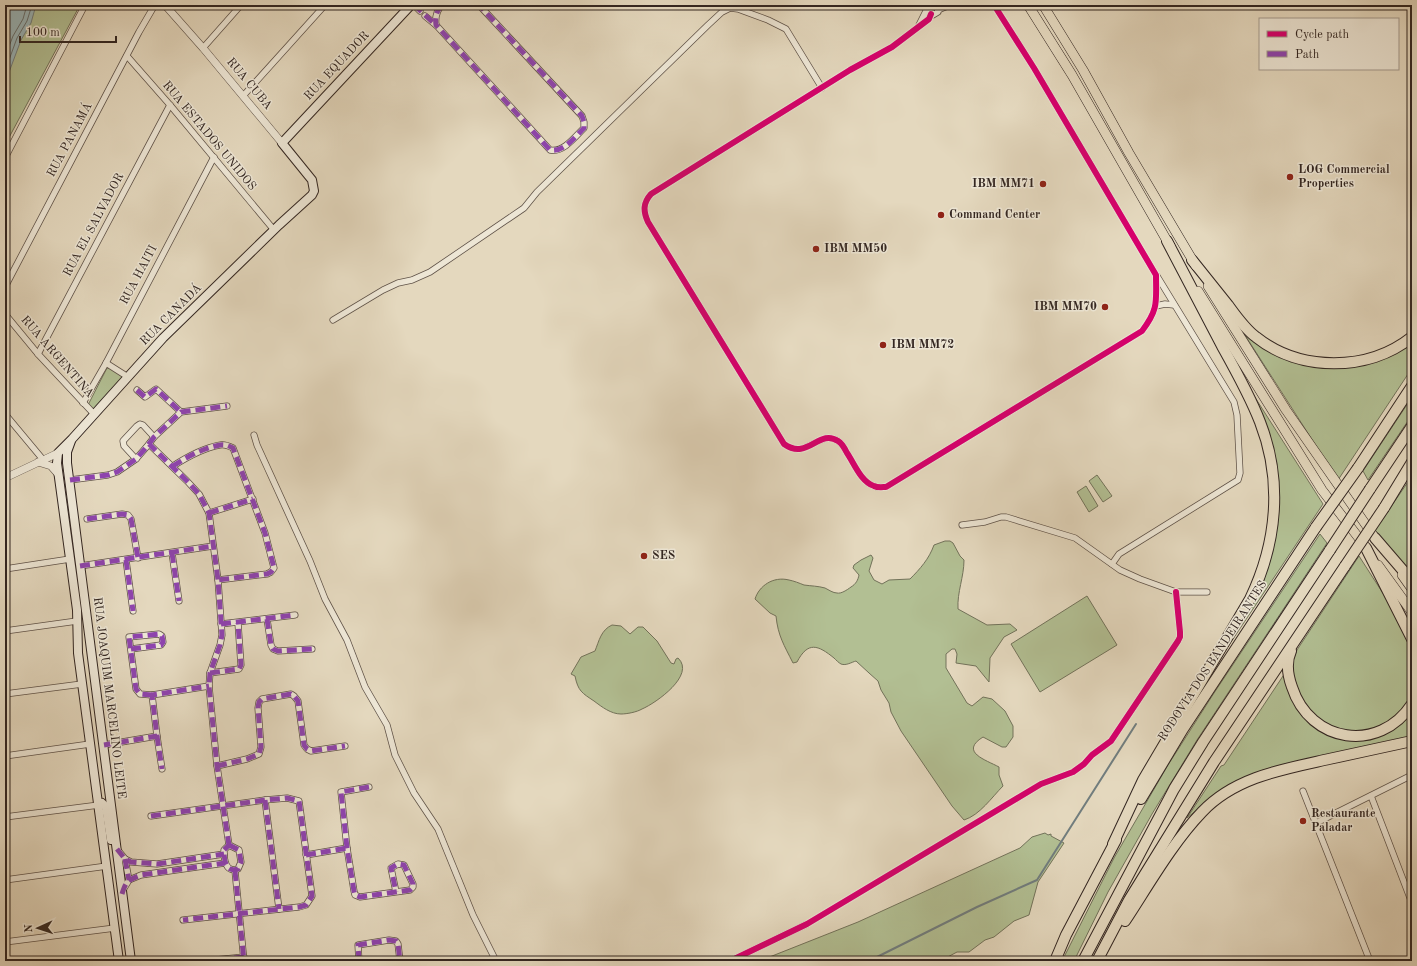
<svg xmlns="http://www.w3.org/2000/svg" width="1417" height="966" viewBox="0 0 1417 966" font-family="'Old Standard TT',serif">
<rect width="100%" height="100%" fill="#e4d8be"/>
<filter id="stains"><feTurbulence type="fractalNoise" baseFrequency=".005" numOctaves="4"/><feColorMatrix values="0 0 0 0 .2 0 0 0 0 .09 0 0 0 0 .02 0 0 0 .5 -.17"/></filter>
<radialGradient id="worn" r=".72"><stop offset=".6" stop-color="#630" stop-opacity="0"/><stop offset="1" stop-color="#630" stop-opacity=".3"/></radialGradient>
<g fill="#b2bf93" stroke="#72725a">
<polygon points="5,5 80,5 5,145"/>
<polygon points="1243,332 1323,367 1412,341 1412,368 1338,480"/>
<polygon points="107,368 110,368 122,376 122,378 97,409 92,410 88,405"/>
<polygon points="1249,388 1323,504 1227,648 1225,647 1256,593 1277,484"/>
<polygon points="1412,397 1412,415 1368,480 1363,471"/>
<polygon points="1097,475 1112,496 1103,502 1089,481"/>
<polygon points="1412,476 1412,576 1375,530"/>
<polygon points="1086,486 1098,506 1089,512 1077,492"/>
<polygon points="1320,534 1327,543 1197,740 1152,814 1108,892 1074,961 1062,961 1114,858 1168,765 1214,693"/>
<path d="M945,541H950L953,543L960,556L964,560C964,577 957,592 958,609L987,625L1010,624L1017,630L1004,637L990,658L989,682L976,666L956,663L957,654L955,649H952L946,654V668L967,703L972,706L983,697L992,699L1005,711L1013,726V737L1006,747H1002L983,737C959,752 986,760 999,767V775L1003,786C992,797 980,815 964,820L952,806L901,731L891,712L889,703L881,690L878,681L869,673L856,661C852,662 846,666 841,664C839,663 836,660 834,658C818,645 808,641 797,662L793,663C784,645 778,636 776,616L770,613L755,599C759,586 773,576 789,580C794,581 799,583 804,585C811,586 818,586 825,588C829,590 833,593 837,593C841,594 847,590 851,587C856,584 858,580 859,575L853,568L854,565L861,560L871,555L873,558L869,571L874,580L882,584L889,580L910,579C920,569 929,559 934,545Z"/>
<polygon points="1359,556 1386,598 1407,636 1412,649 1412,691 1406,705 1389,722 1369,731 1347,731 1327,726 1316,718 1302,702 1292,671 1293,660 1297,650"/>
<polygon points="1087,596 1117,645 1040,692 1011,644"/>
<path d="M612,625L621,626L630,634L638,627H643L657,641L671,663L674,664L676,659L678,658C696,675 656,703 642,709C637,712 627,714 621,714C611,714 602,707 594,701C582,693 578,691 575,676L571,674L581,657L595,651C599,641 601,630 612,625Z"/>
<polygon points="1285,673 1287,688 1293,700 1301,712 1352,740 1412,709 1412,737 1263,770 1228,785 1187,818 1221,766 1224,765"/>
<polygon points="1045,833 1048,835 1051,834 1051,836 1064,843 1038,882 1029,915 1014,921 994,937 985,940 969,952 957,952 942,960 933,961 766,961 767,958 858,922 1020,848 1032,837"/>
</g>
<polygon fill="#9ab7bc" stroke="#717d7e" points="5,5 36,5 31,23 21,40 5,83"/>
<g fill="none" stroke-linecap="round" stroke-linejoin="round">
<g stroke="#666e6e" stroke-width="1">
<polyline points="5,57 13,36 23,19 27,5"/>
<polyline points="5,71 17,38 27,21 32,5"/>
</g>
<polyline stroke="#717d7e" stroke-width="2" points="869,961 977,907 1037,880 1136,724"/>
<g stroke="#5f5248" stroke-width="7">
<g id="minor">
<polyline points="414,5 420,11"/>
<polyline points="431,5 438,8"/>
<path d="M442,5C436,11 435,17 436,25L550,150C563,153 575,137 584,128V122L582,116L479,5"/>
<polyline points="928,5 927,11 929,13 933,15 938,12 937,5"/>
<polyline points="938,10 950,5"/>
<path d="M931,14L929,19L892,47L850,70L651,194C643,203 643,211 648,222L784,444C808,461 819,428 838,441C842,443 845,449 847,453C854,463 861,482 874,486C878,488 883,487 886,487L1142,331C1159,309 1156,301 1156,275L1034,68L994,5"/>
<polyline points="425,16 436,25"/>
<polyline points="919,25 927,9"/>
<polyline points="203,48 241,5"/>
<polyline points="127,56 170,105 274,230"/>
<polyline points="243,96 325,5"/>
<polyline points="5,158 85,5"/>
<polyline points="5,287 139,32 153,8 156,5"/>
<polyline points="1156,306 1165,304 1174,305"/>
<polyline points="5,314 38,354 94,414"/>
<polyline points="333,320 383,290 398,283 412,280 430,272 524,208 537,192 708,25 722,12 730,8 738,9 768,20 786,29 822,88"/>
<polyline points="38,354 170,105"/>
<polyline points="106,363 128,377"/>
<polyline points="137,390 145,397 156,389 181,412"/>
<polyline points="83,403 106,363 214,157"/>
<polyline points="5,414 45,462"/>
<polyline points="254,435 257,445 310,561 325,599 347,640 365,687 387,725 395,755 414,793 438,829 473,915 496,961"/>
<polyline points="149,444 154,437 181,412 227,406"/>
<polyline points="136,459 124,446 123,441 137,426 140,424 143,425 154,437"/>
<path d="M173,466C187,457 203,448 220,445C225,444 229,446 233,448L265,533L274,568L271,572L267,574L218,580"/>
<polyline points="70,480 108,475 117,472 136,459 149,444 187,481 199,494 209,513 218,580 222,635 220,645 210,673 209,686 217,766 229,845"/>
<polyline points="209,513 253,499"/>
<polyline points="87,519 122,514 128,515 131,519 138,558"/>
<polyline points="962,525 985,522 1001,517 1006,517 1075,538 1120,570 1140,579 1176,592 1207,592"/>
<polyline points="172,553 179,601"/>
<polyline points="126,560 133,611"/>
<polyline points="1112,564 1119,554 1238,480 1240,473 1237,415 1234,402 1157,276"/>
<polyline points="80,566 213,546"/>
<polyline points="5,569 70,559"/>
<polyline points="267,619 271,645 273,649 278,651 312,649"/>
<polyline points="221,624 295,615"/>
<polyline points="5,631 77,621"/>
<polyline points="131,649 161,645 163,642 162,636 159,634 129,637 136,689 140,694 152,695"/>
<polyline points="210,673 239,669 241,665 238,623"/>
<polyline points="5,694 82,684"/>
<polyline points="157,736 162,769"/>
<polyline points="104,745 157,736 152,695 209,686"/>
<polyline points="5,756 90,744"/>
<polyline points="217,766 247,759 259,754 261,747 258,708 259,702 262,699 291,694 294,696 298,701 304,745 307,749 311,751 345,746"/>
<polyline points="369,787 341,792 347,848 354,891 355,895 360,897 410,890 413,887 413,884 404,865 398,864 391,868 396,892"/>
<polyline points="1303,791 1370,961"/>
<polyline points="1371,796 1412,903"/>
<polyline points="265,800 279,909"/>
<polyline points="151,816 265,800 287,798 299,801 312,896 306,905 299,907 183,920"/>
<polyline points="5,817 99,805"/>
<polyline points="1316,823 1412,775"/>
<path d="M229,845L239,850L241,862L238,869C225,873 224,859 224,850Z"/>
<polyline points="117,849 125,859 131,862 157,864 224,854"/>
<polyline points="306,855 347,848"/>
<polyline points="125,859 129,880"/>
<polyline points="235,871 244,961"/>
<polyline points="5,880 107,866"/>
<polyline points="123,890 129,880 141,875 225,863"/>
<polyline points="5,942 115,928"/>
<polyline points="204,961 244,957"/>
<polyline points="359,961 358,945 389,940 396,941 398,944 400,961"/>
<polyline points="730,961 807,924 1041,784 1073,772 1084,764 1092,755 1111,741 1178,641 1180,637 1180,632 1176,592"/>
</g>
</g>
<g stroke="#5f5248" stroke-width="8">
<g id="tertiary">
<polyline points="165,5 203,48 282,143"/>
<polyline points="38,462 51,466 58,474"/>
<polyline points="5,478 58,453"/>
</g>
</g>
<g stroke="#332621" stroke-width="10">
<g id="secondary">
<polyline points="71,441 67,452 67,463 131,961"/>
<polyline points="99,805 102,803 106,807 111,840"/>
<polyline points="119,961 78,653 77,610 57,463 58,453 72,439 163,338 279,225 312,195 314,191 312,180 282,143 411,5"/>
</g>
</g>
<g stroke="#332621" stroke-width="10">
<g id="trunk">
<polyline points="1028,5 1072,75 1170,246"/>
<polyline points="1043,5 1083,70 1129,153 1196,266"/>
<polyline points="1208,286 1286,410 1373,535"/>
<polyline points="1198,291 1322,490 1365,546"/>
<polyline points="1378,565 1412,612"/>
<polyline points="1402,575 1412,589"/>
</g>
</g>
<g stroke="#332621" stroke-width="12">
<g id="motorway">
<path d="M1192,260C1204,275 1216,290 1228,305C1236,316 1245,329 1256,337C1300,372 1368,372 1412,337"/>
<polyline points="1358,468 1412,386"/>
<polyline points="1370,489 1412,426"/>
<polyline points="1384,508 1412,462"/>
<polyline points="1375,538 1412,581"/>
<polyline points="1366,548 1412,639"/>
<path d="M1291,651C1286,662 1288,676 1292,687C1310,743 1379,754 1412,704"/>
<polyline points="1141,799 1183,729 1316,527"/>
<path d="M1113,844L1143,780L1250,599C1277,543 1283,481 1260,422C1250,396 1236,371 1222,346C1204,311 1185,276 1167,241"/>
<path d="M1125,921C1148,886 1173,842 1202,812C1235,777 1284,769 1329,759C1357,753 1384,747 1412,741"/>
<polyline points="1055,961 1066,935 1116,840"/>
<polyline points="1083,961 1174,789 1203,742 1330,550"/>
<polyline points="1097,961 1129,900 1214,762 1345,566"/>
</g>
</g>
<use href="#minor" stroke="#ede6d5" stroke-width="5.5"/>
<use href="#tertiary" stroke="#ede6d5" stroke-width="7"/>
<use href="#secondary" stroke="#ede6d5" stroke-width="8"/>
<use href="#trunk" stroke="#e4d8be" stroke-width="9"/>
<use href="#motorway" stroke="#e4d8be" stroke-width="10"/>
<g stroke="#332621" stroke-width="12" stroke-linecap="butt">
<g id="motorway-bridge">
<polyline points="1316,527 1358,468"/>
<polyline points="1330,550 1370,489"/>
<polyline points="1345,566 1384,508"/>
</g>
</g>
<use href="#motorway-bridge" stroke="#e4d8be" stroke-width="10"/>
<g stroke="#8e44ad" stroke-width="5" stroke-dasharray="10 5" stroke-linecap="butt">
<polyline points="414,5 436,25"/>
<path d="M442,5C436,11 435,17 436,25L550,150C563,153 575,137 584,128V122L582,116L479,5"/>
<polyline points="137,390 145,397 156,389 181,412"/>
<polyline points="149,444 154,437 181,412 227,406"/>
<path d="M173,466C187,457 203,448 220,445C225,444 229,446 233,448L265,533L274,568L271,572L267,574L218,580"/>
<polyline points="70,480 108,475 117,472 136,459 149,444 187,481 199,494 209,513 218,580 222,635 220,645 210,673 209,686 217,766 229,845"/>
<polyline points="209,513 253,499"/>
<polyline points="87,519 122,514 128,515 131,519 138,558"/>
<polyline points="172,553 179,601"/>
<polyline points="126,560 133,611"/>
<polyline points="80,566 213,546"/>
<polyline points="267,619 271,645 273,649 278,651 312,649"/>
<polyline points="221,624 295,615"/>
<polyline points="131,649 161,645 163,642 162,636 159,634 129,637 136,689 140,694 152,695"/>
<polyline points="210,673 239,669 241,665 238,623"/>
<polyline points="157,736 162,769"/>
<polyline points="104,745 157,736 152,695 209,686"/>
<polyline points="217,766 247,759 259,754 261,747 258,708 259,702 262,699 291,694 294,696 298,701 304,745 307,749 311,751 345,746"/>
<polyline points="369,787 341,792 347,848 354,891 355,895 360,897 410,890 413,887 413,884 404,865 398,864 391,868 396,892"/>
<polyline points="265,800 279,909"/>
<polyline points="151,816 265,800 287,798 299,801 312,896 306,905 299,907 183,920"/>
<path d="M229,845L239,850L241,862L238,869C225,873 224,859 224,850Z"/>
<polyline points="117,849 125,859 131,862 157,864 224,854"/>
<polyline points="306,855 347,848"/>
<polyline points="125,859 129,880"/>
<polyline points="235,871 244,961"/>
<path d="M122,894C126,881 128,880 141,875L225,863"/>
<polyline points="204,961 244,957"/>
<polyline points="359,961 358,945 389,940 396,941 398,944 400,961"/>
</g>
<g stroke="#ede6d5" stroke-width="8">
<g id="cycleway">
<path d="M931,14L929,19L892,47L850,70L651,194C643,203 643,211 648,222L784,444C808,461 819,428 838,441C842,443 845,449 847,453C854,463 861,482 874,486C878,488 883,487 886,487L1142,331C1159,309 1156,301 1156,275L1034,68L994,5"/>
<polyline points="730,961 807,924 1041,784 1073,772 1084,764 1092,755 1111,741 1178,641 1180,637 1180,632 1176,592"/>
</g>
</g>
<use href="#cycleway" stroke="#d6006c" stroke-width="6"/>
</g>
<g fill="#8f2418" stroke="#ede6d5" stroke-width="1.5">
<circle cx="1290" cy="177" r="4"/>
<circle cx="1043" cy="184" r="4"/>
<circle cx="941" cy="215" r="4"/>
<circle cx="816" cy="249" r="4"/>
<circle cx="1105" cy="307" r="4"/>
<circle cx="883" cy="345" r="4"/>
<circle cx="644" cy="556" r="4"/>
<circle cx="1303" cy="821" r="4"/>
</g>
<g text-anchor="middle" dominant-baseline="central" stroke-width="3" stroke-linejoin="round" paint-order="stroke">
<g font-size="12" fill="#332621" stroke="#ede6d5">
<text transform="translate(337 66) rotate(-47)">RUA EQUADOR</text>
<text transform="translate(249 84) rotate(50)">RUA CUBA</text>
<text transform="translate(209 136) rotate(50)">RUA ESTADOS UNIDOS</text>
<text transform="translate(70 140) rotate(-62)">RUA PANAMÁ</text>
<text transform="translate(94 225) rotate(-62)">RUA EL SALVADOR</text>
<text transform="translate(139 275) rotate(-62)">RUA HAITI</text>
<text transform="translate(171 315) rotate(-45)">RUA CANADÁ</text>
<text transform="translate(57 357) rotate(49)">RUA ARGENTINA</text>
<text transform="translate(1213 661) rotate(-57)">RODOVIA DOS BANDEIRANTES</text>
<text transform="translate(109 698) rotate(83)">RUA JOAQUIM MARCELINO LEITE</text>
</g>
<g font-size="12" font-weight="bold" fill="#332621" stroke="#ede6d5" text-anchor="start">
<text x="1298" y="170">LOG Commercial<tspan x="1298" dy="14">Properties</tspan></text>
<text x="1035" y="184" text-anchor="end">IBM MM71</text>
<text x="949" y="215">Command Center</text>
<text x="824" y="249">IBM MM50</text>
<text x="1097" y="307" text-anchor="end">IBM MM70</text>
<text x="891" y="345">IBM MM72</text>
<text x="652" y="556">SES</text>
<text x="1311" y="814">Restaurante<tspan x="1311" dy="14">Paladar</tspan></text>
</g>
</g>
<rect width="1417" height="966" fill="none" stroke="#e4d8be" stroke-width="20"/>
<rect x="6" y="6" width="1405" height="954" fill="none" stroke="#332621" stroke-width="2"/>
<rect x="10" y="10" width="1397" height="946" fill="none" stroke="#332621"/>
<rect x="1259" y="18" width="140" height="52" fill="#ede6d5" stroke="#a3998d"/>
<rect x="1267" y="31" width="20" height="6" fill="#d6006c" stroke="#a3998d"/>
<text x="1295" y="38" font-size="12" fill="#332621">Cycle path</text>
<rect x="1267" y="51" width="20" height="6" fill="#8e44ad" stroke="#a3998d"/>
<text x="1295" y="58" font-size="12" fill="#332621">Path</text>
<g transform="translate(38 928) rotate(267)" stroke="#ede6d5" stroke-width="3" paint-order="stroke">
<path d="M0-3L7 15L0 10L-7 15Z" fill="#332621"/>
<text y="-6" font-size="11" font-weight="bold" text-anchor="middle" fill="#332621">N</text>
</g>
<path d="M20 36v6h96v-6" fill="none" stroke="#332621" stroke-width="2"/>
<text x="26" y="36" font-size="12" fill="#332621" stroke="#ede6d5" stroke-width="3" paint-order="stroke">100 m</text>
<rect width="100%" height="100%" filter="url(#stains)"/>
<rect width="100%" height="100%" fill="url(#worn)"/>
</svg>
